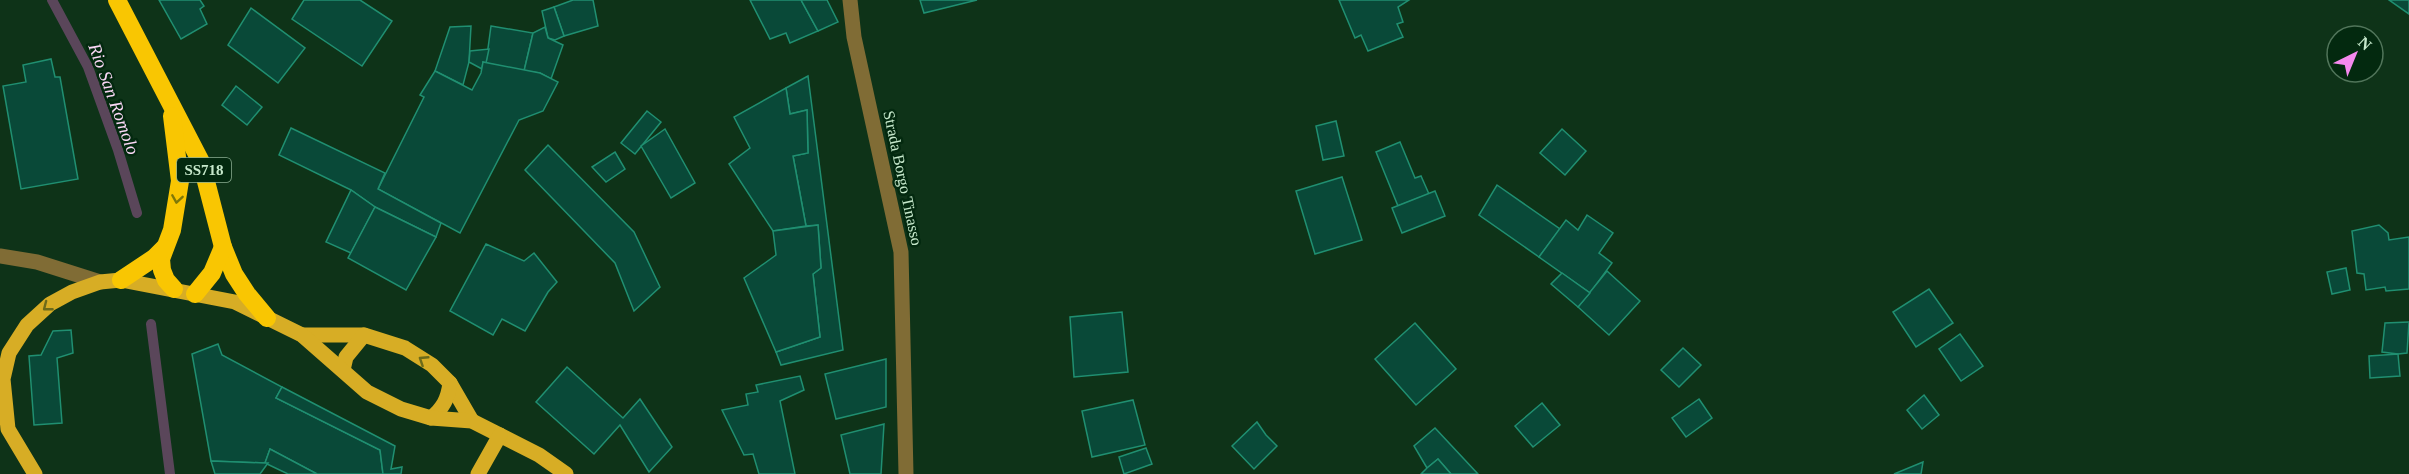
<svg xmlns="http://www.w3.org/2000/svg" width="2409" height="474" viewBox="0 0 2409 474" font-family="Georgia,serif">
<rect width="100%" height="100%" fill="#0e3318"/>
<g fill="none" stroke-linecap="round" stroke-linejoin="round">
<g stroke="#5a465a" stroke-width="10">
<polyline points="52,0 88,67 118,150 137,213"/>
<polyline points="151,324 170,474"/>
</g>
</g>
<g fill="#094938" stroke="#208f71" stroke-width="1.5">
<polygon points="159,0 200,0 204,6 200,9 207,24 181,39"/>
<polygon points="304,0 360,0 392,21 362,66 292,19"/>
<polygon points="573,0 593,0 598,26 564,36 554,7"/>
<polygon points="750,0 801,0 818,31 790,43 786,33 770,39"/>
<polygon points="801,0 827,0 838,22 818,31"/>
<polygon points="920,0 977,0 924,13"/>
<polygon points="1339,0 1409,0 1398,7 1403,22 1397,24 1403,37 1368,51 1361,35 1355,38"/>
<polygon points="2389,0 2409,0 2409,14"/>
<polygon points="554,7 564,36 555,40 548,38 542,11"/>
<polygon points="251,8 305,48 278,83 228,45"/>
<polygon points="471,26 469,62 463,85 435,71 450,27"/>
<polygon points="491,26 533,33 524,71 486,63"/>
<polygon points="545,27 548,38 563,45 551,79 540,73 524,71 533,33"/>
<polygon points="489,49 486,63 483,62 482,69 469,62 470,51"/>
<polygon points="51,59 55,77 60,77 78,179 21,189 3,86 26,82 23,65"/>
<polygon points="483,62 540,73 558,82 543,111 519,120 460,233 378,189 424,97 420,95 435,71 472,90 481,73"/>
<polygon points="808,76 843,350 781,365 776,352 820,337 813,274 821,268 818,225 806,226 793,156 808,153 807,110 790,114 786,88"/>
<polygon points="236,86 262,107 247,125 222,105"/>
<polygon points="786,88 790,114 807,110 808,153 793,156 806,226 773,231 729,164 750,148 734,117"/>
<polygon points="647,111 661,122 635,154 621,143"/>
<polygon points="1336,121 1344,156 1323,160 1316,126"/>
<polygon points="291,128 385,173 378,189 441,223 436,237 375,207 351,190 279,155"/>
<polygon points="665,129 695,183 671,198 641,146"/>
<polygon points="1562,129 1586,151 1565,175 1540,153"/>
<polygon points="1400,142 1415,178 1421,176 1429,194 1398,206 1376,152"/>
<polygon points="548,145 634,232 660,287 634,311 615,263 525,170"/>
<polygon points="615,152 625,169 606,182 592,167"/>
<polygon points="1342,177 1362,240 1315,254 1296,191"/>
<polygon points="1497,185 1560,229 1539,257 1479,215"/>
<polygon points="351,190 375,207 351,253 326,242"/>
<polygon points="1435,191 1445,216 1402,233 1392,208"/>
<polygon points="375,207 436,237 406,290 348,258"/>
<polygon points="1587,215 1613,233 1599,253 1612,263 1590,293 1539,257 1566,220 1578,230"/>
<polygon points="818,225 821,268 813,274 820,337 776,352 744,278 776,255 773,231"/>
<polygon points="2379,225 2388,233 2389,240 2409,237 2409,289 2386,291 2385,287 2366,290 2364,274 2357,273 2352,231"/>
<polygon points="486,244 524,261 534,253 557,282 548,292 525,331 502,319 493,335 450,311"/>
<polygon points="2346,268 2350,290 2332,294 2327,272"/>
<polygon points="1607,271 1640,301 1609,335 1578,307"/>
<polygon points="1562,273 1590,293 1578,307 1551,284"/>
<polygon points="1929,289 1953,323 1916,347 1893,312"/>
<polygon points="1122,312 1128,372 1074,377 1070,317"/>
<polygon points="2409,322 2407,353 2398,354 2382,352 2385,323"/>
<polygon points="1415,323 1456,369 1416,405 1375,359"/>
<polygon points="71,330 73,353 57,358 62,423 34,425 29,356 41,355 53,331"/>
<polygon points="1960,334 1983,366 1961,381 1939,349"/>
<polygon points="218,344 222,355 282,387 276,398 380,450 383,474 317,474 270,449 265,463 211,461 192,354"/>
<polygon points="1683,348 1701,365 1679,387 1661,370"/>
<polygon points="2398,354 2400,376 2370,378 2369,356"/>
<polygon points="886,359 886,407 836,419 825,374"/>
<polygon points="567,367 623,418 640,399 672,447 649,472 620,425 594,454 536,402"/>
<polygon points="800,376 804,390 780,401 795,474 759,474 753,454 744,455 722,410 748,405 746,394 758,392 756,385"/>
<polygon points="282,387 395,446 391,469 402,467 401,474 383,474 380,450 276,398"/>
<polygon points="1924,395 1939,415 1922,429 1907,410"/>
<polygon points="1699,399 1712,418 1686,437 1672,418"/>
<polygon points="1133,400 1145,445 1092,457 1082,411"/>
<polygon points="1542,403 1560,425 1533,447 1515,426"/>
<polygon points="1257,422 1266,435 1277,446 1254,469 1232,446"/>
<polygon points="884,424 881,474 850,474 841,435"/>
<polygon points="1435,428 1478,474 1451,474 1438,459 1427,468 1414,446"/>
<polygon points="1146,448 1152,464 1124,474 1119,457"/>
<polygon points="270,449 317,474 288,474 265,463"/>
<polygon points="1438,459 1451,474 1421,474 1427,468"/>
<polygon points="211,461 265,463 268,463 260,474 215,474"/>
<polygon points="1923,462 1921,474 1894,474"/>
</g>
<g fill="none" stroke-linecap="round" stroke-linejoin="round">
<g stroke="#806c35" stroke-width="15">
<polyline points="850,0 854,37 901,252 906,474"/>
<polyline points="0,256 37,262 100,282"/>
</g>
<g stroke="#d7ad25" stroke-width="15">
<polyline points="302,335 364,335 405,348 432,365 450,383 472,421"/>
<polyline points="343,370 346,357 364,335"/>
<path d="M431,418C443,408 448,399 450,383"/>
<polyline points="35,474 8,429 3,379 9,353 27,325 50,304 72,292 100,282 121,280 235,302 302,335 367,392 401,409 431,418 472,421 539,455 566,474"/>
<polyline points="478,474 500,435"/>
</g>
<g stroke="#f9c602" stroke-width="18">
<polyline points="117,0 201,162 223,247 234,274 247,294 267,318"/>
<polyline points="172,116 180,181 172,230 161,259 162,270 166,280 174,289"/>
<polyline points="121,280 154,258 164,248"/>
<polyline points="195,294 212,273 223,247"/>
</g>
</g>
<defs><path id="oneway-chevron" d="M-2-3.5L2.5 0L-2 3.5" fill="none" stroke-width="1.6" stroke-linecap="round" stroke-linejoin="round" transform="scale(1.5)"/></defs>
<use stroke="#7e7808" href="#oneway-chevron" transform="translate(177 199) rotate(99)"/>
<g stroke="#6d6b1a">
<use href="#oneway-chevron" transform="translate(47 307) rotate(142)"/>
<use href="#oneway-chevron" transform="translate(423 360) rotate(-147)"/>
</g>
<g text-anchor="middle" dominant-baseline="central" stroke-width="5" stroke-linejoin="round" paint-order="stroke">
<rect fill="#03290f" stroke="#8caf93" stroke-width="1.5" x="177" y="158" width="54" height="24" rx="4.5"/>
<g font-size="15" font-weight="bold" fill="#c6e8cb">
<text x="204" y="170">SS718</text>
</g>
<g font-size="16" fill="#c6e8cb" stroke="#03290f">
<text transform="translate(903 178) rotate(78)">Strada Borgo Tinasso</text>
</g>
<g font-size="18" font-style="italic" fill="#fad7f6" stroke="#03290f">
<text transform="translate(114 99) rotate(70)">Rio San Romolo</text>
</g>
</g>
<g transform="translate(2355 54) rotate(43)"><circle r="28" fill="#03290f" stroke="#51755a" stroke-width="1.5"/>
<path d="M0-4.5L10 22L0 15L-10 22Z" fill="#f589ee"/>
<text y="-9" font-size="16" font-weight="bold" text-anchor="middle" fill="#c6e8cb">N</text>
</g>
</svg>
